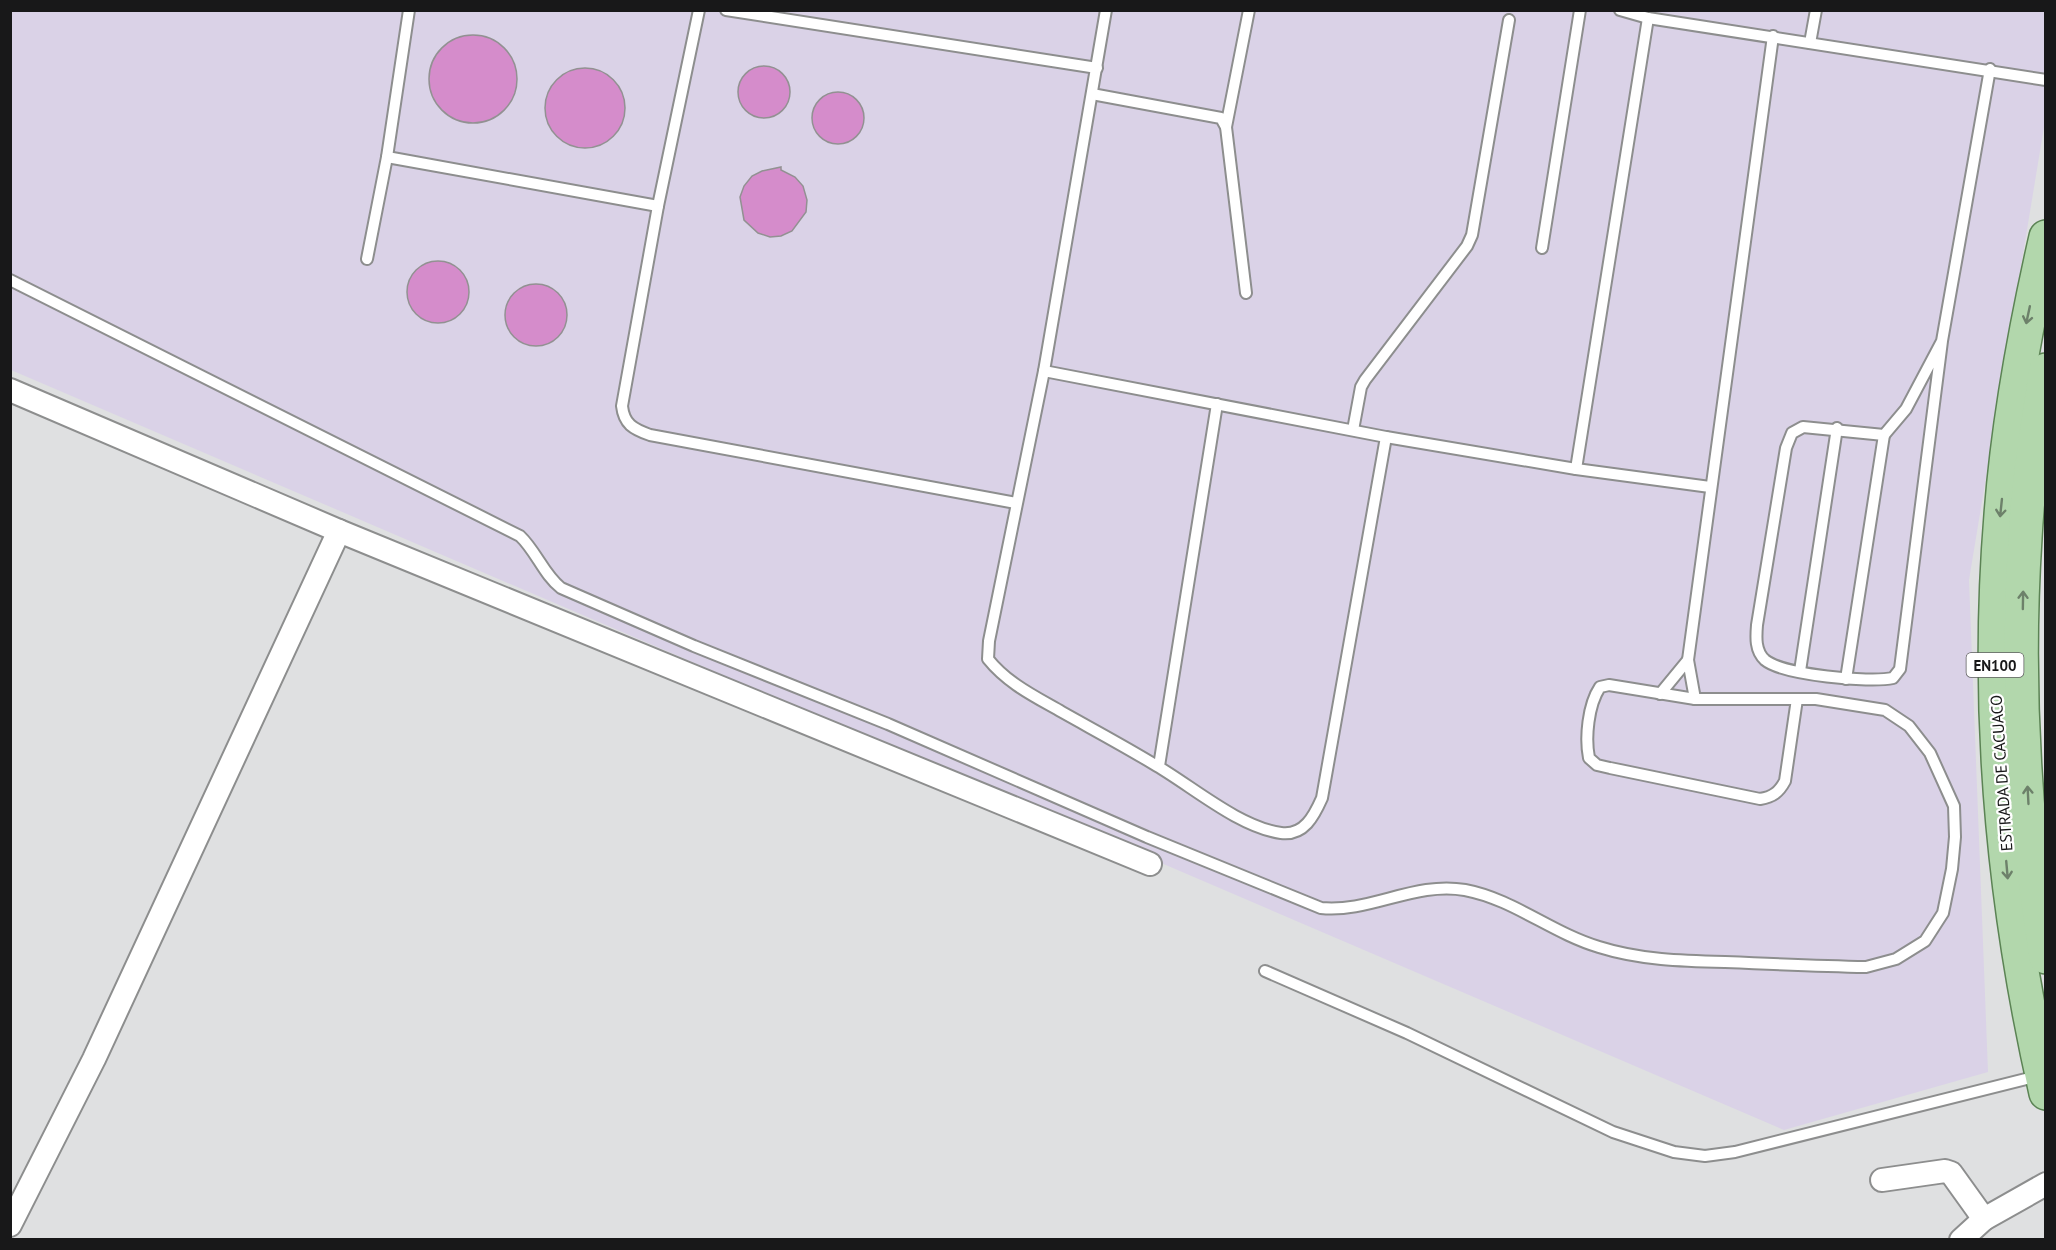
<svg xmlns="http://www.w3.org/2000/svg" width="2056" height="1250" viewBox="0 0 2056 1250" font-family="'PT Sans',sans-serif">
<rect width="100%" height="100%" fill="#dfe0e1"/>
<polygon fill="#dad2e7" points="11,11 2045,11 2045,121 1969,580 1988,1072 1784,1130 11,370"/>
<g fill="#d58ccb" stroke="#929192" stroke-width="1.5">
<circle cx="473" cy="79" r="44"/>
<circle cx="764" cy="92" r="26"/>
<circle cx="585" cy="108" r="40"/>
<circle cx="838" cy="118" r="26"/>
<polygon points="781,167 781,170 795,177 803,186 807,200 806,212 792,231 781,236 770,237 758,233 744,220 740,197 744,186 752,176 762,171"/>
<circle cx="438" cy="292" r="31"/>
<circle cx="536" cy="315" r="31"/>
</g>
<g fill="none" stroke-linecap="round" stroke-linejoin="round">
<g stroke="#8d8e8e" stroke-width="14">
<g id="service">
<path d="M699,10L658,206L622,406C624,424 633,429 650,435L1016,503"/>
<polyline points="726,10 1097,68"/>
<path d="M1106,10L1044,371L989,641L988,659C1008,684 1036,697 1062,712C1094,730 1126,747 1157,766C1193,787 1239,827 1281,833C1304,836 1314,816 1322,798L1386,437"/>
<polyline points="1620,10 1648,18 2046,80"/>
<polyline points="1810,43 1816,10"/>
<polyline points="1092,94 1221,118 1226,127 1246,293"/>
<polyline points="1226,127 1249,10"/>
<polyline points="387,157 658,206"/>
<polyline points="1542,248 1580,10"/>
<polyline points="367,259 387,157 409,10"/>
<path d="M10,280L520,536C536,551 544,575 561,588L694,646L888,724L1147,837L1321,908C1370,913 1415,881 1465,890C1513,899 1552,933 1599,947C1640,960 1682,961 1725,962C1772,964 1819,966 1866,967L1896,959L1925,941L1943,913L1952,869L1955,837L1954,806L1930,753L1909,726L1885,710L1816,699H1695L1609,685L1600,687C1588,705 1585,738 1589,758L1597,765L1610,768L1760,799C1773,797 1779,792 1785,781L1797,699"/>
<path d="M1942,341L1906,409L1884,435L1803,427L1792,433L1786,448L1757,625C1756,637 1755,651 1765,660C1783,675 1870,683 1893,678L1900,669L1942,341L1990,69"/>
<polyline points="1044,371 1386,437 1576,469 1710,487"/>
<polyline points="1353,430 1361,387 1365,380 1467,246 1472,235 1509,20"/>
<polyline points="1576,469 1648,18"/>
<polyline points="1800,671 1837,428"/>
<polyline points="1846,679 1884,435"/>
<polyline points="1660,694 1688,660"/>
<polyline points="1695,699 1688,660 1773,36"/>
<polyline points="1159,766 1217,404"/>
<polyline points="1265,971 1407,1033 1613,1132 1674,1152 1705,1156 1735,1152 2038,1076"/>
</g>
</g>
<g stroke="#8d8e8e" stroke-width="26">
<g id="minor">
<polyline points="10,390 339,531 1150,864"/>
<polyline points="1882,1180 1945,1171 1951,1173 1984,1219"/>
<polyline points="10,1225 94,1059 339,531"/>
<polyline points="1961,1240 1984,1219 2046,1184"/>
</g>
</g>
<g stroke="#5b8354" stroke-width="36">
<g id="primary">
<path d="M2046,237C2025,329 2008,421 2001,515C1985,709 2003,904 2046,1093"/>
<path d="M2046,370C2037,426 2028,482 2025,538C2016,676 2024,820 2046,957"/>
</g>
</g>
<use href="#service" stroke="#fff" stroke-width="10"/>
<use href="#minor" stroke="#fff" stroke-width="22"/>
<use href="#primary" stroke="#b2d7ac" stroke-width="33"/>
</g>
<defs><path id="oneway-shaft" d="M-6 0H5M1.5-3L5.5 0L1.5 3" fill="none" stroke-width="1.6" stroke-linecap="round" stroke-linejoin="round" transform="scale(1.5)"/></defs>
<g stroke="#6d816a">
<use href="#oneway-shaft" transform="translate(2028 315) rotate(102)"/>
<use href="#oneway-shaft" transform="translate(2001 508) rotate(96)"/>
<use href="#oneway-shaft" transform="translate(2023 600) rotate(-89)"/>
<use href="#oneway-shaft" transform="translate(2028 795) rotate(-93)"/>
<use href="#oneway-shaft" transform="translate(2007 870) rotate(85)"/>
</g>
<g text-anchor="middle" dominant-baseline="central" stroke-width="4.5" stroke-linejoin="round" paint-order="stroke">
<rect fill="#fff" stroke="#5d5d5e" stroke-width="1.5" x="1966.5" y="653" width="57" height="24" rx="4.5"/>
<g font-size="15" font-weight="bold" fill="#181819">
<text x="1995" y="665">EN100</text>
</g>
<g font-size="16" fill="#181819" stroke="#fff">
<text transform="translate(2001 773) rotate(-94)">ESTRADA DE CACUACO</text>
</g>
</g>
<rect width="2056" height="1250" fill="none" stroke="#181819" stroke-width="24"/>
</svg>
